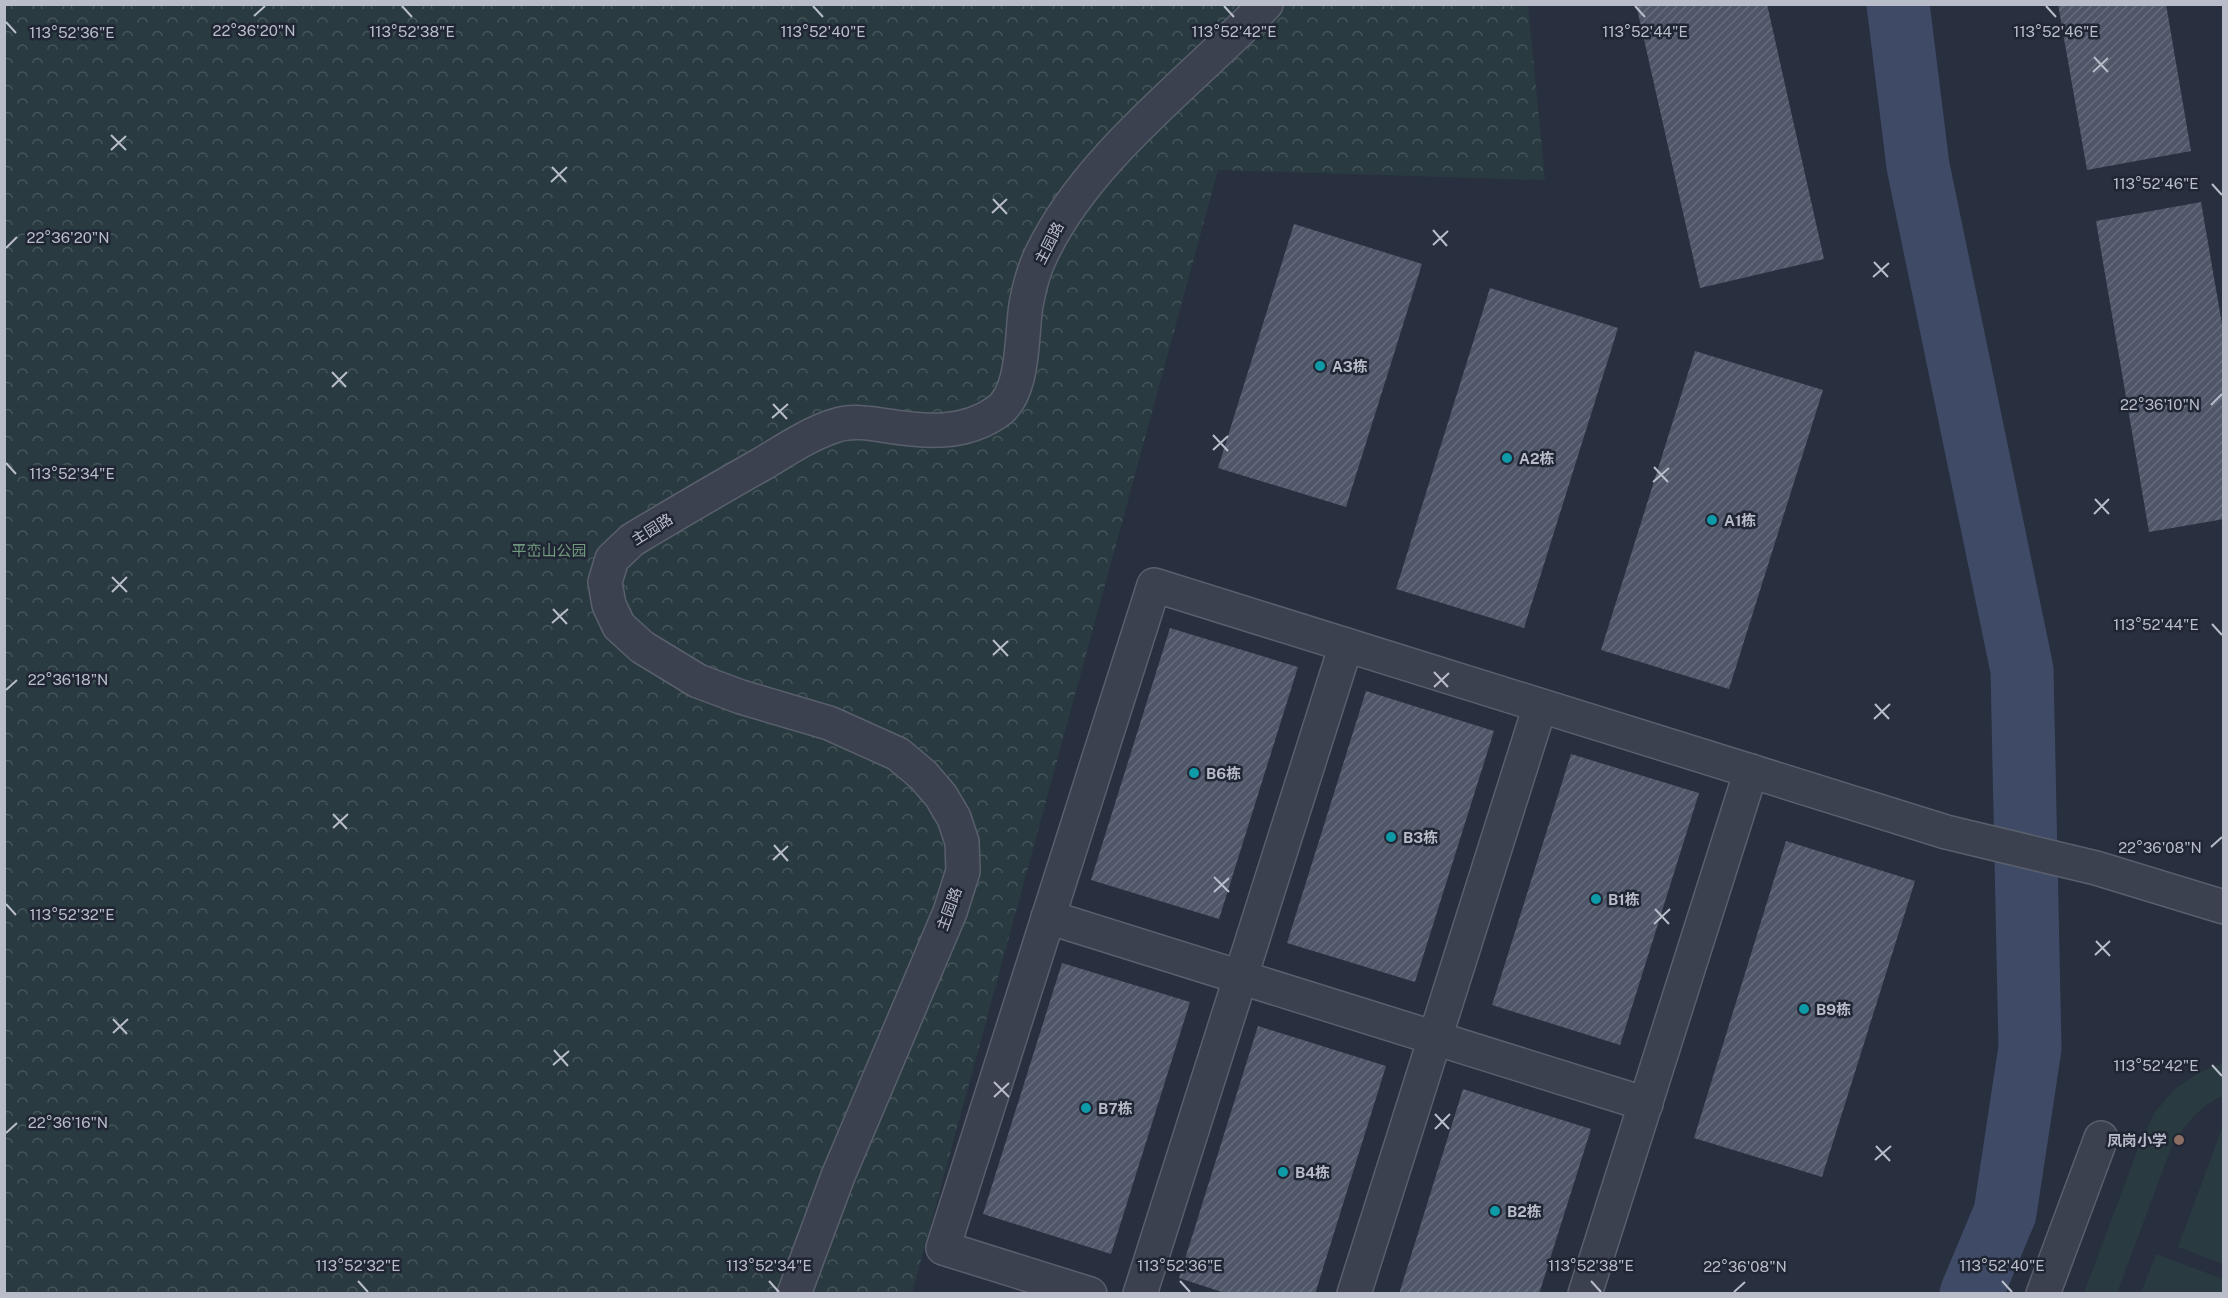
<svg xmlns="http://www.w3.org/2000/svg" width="2228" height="1298" viewBox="0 0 2228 1298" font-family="'Public Sans','Noto Sans SC',sans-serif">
<defs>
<pattern id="park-crowns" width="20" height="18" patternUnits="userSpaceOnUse" patternTransform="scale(1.5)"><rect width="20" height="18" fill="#293b40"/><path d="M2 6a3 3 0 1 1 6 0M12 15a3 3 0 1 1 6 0" fill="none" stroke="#46555a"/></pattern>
<pattern id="building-hatch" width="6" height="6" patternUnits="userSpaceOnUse" patternTransform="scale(1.5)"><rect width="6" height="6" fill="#4e5668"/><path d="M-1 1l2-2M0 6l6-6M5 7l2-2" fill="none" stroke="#656c7c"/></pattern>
</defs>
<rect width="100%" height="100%" fill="#282f3f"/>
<g fill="#293b40">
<path d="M2223,1063V1096C2198,1106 2183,1127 2170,1151L2117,1293H2084L2142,1138L2155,1112L2175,1089L2200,1072Z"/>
<polygon points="2223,1126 2223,1264 2178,1247"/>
<polygon points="2156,1254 2223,1279 2223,1293 2141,1293"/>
</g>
<polygon fill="url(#park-crowns)" points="5,5 1528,5 1545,180 1218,170 912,1293 5,1294"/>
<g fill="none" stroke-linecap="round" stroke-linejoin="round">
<polyline stroke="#3f4b66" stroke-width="63" points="1898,4 1918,166 2022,670 2030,1048 2005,1213 1971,1294"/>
</g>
<g fill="url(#building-hatch)">
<polygon points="1636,4 1767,4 1824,259 1700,288"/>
<polygon points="2058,4 2166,4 2191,151 2087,170"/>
<polygon points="2201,202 2224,336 2224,519 2149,532 2096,221"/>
<polygon points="1294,224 1422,264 1346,507 1218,468"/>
<polygon points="1490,288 1618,328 1524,628 1396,589"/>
<polygon points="1695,351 1823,390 1729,689 1601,650"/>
<polygon points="1170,628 1298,667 1219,919 1091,880"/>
<polygon points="1366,691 1494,731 1415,982 1287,943"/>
<polygon points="1571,754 1699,793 1620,1045 1492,1005"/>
<polygon points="1786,841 1915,881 1822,1177 1694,1138"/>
<polygon points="1062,963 1190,1002 1111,1254 983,1214"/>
<polygon points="1258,1026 1386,1066 1315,1294 1228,1294 1179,1278"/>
<polygon points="1463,1089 1591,1129 1539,1294 1399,1294"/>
</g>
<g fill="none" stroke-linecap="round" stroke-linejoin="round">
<g stroke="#595f6c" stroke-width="36">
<g id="minor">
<polyline points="1048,917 1646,1104"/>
<path d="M794,1294L838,1176L950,912L963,871L962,842L954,818L941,796L923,775L898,754L829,723L741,697L698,681L642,647L619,626L609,605L605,582L612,559L632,540C675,514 718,489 762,464C784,451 809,434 834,426C851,420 870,423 888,426C926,432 964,435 997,412C1025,393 1021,336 1026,305C1029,288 1034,269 1042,253C1088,157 1192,81 1266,4"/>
<polyline points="1090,1294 943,1248 1154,585 1946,832 2096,868 2224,907"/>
<polyline points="1140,1294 1346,645"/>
<polyline points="1354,1294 1540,706"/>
<polyline points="1585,1294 1751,771"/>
<polyline points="2043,1294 2101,1138"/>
</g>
</g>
<use href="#minor" stroke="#3b414f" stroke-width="33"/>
</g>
<path fill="none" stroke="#b8bdc9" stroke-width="2" d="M402,6L412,17M813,6L823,17M1224,6L1234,17M1635,6L1645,17M2046,6L2056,17M254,16L265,6M6,22L16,33M2094,57L2108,72M2093,72L2108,58M111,135L126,150M111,150L126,136M552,167L566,182M551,182L567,167M2212,184L2222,195M993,199L1007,214M992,213L1007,199M1433,230L1447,246M1433,245L1448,231M6,248L17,237M1874,262L1888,277M1873,277L1889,263M332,372L346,387M332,387L347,372M773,404L787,419M2211,405L2222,394M772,418L788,404M1213,435L1228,451M1213,450L1228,436M6,463L16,474M1654,467L1668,482M1653,482L1669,468M2095,499L2109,514M2094,514L2109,499M112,577L127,592M112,592L127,577M553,609L567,624M552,623L568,609M2212,624L2222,635M993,640L1008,656M993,655L1008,641M1434,672L1448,687M1434,687L1449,673M6,690L17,680M1875,704L1889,719M1874,719L1890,704M333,814L347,829M333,828L348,814M774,845L788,861M2211,847L2222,837M773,860L788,846M1214,877L1229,892M1214,892L1229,878M6,904L16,915M1655,909L1669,924M1654,924L1670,909M2096,941L2110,956M2095,955L2110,941M113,1019L127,1034M113,1033L128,1019M554,1050L568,1066M553,1065L569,1051M2212,1065L2222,1076M994,1082L1009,1097M994,1097L1009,1083M1435,1114L1449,1129M1435,1129L1450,1114M6,1133L17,1123M1876,1146L1890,1161M1875,1160L1891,1146M358,1281L368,1292M769,1281L779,1292M1180,1281L1190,1292M1591,1281L1601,1292M2002,1281L2012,1292M1734,1292L1745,1282"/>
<g fill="#0f9aa8" stroke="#202634" stroke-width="2">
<circle cx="1320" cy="366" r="6"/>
<circle cx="1507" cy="458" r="6"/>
<circle cx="1712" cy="520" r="6"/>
<circle cx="1194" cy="773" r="6"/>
<circle cx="1391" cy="837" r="6"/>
<circle cx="1596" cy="899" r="6"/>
<circle cx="1804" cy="1009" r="6"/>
<circle cx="1086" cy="1108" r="6"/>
<circle cx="1283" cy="1172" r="6"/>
<circle cx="1495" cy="1211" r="6"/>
</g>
<circle fill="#8d6e63" stroke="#202634" stroke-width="2" cx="2179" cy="1140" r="6"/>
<g text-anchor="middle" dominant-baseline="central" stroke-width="5" stroke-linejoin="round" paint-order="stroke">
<g font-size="15" fill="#b8bdc9" stroke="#202634">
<text transform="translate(1049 243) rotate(-63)">主园路</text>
<text transform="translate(652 529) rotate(-32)">主园路</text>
<text transform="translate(949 909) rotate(-70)">主园路</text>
</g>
<g font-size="15" font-weight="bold" fill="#b8bdc9" stroke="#202634" text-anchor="start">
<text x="1332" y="366">A3栋</text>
<text x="1519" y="458">A2栋</text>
<text x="1724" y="520">A1栋</text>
<text x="1206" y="773">B6栋</text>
<text x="1403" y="837">B3栋</text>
<text x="1608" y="899">B1栋</text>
<text x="1816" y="1009">B9栋</text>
<text x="1098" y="1108">B7栋</text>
<text x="2167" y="1140" text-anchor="end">凤岗小学</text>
<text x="1295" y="1172">B4栋</text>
<text x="1507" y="1211">B2栋</text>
</g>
<g font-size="15" fill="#71997e" stroke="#202634">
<text x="549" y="550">平峦山公园</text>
</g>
</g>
<g font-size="15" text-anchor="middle" fill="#b8bdc9" stroke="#202634" stroke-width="5" stroke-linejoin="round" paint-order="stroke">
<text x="254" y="36">22°36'20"N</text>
<text x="412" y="37">113°52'38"E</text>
<text x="823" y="37">113°52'40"E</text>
<text x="1234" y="37">113°52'42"E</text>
<text x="2056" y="37">113°52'46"E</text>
<text x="1645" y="37">113°52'44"E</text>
<text x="72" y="38">113°52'36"E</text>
<text x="2156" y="189">113°52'46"E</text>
<text x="68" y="243">22°36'20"N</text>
<text x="2160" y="410">22°36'10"N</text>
<text x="72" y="479">113°52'34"E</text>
<text x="2156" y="630">113°52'44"E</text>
<text x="68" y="685">22°36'18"N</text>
<text x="2160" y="853">22°36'08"N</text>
<text x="72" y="920">113°52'32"E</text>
<text x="2156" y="1071">113°52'42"E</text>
<text x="68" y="1128">22°36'16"N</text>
<text x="358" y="1271">113°52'32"E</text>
<text x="769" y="1271">113°52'34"E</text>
<text x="1180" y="1271">113°52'36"E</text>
<text x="1591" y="1271">113°52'38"E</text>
<text x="2002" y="1271">113°52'40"E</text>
<text x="1745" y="1272">22°36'08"N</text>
</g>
<rect width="2228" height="1298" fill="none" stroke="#b8bdc9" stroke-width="12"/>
</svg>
